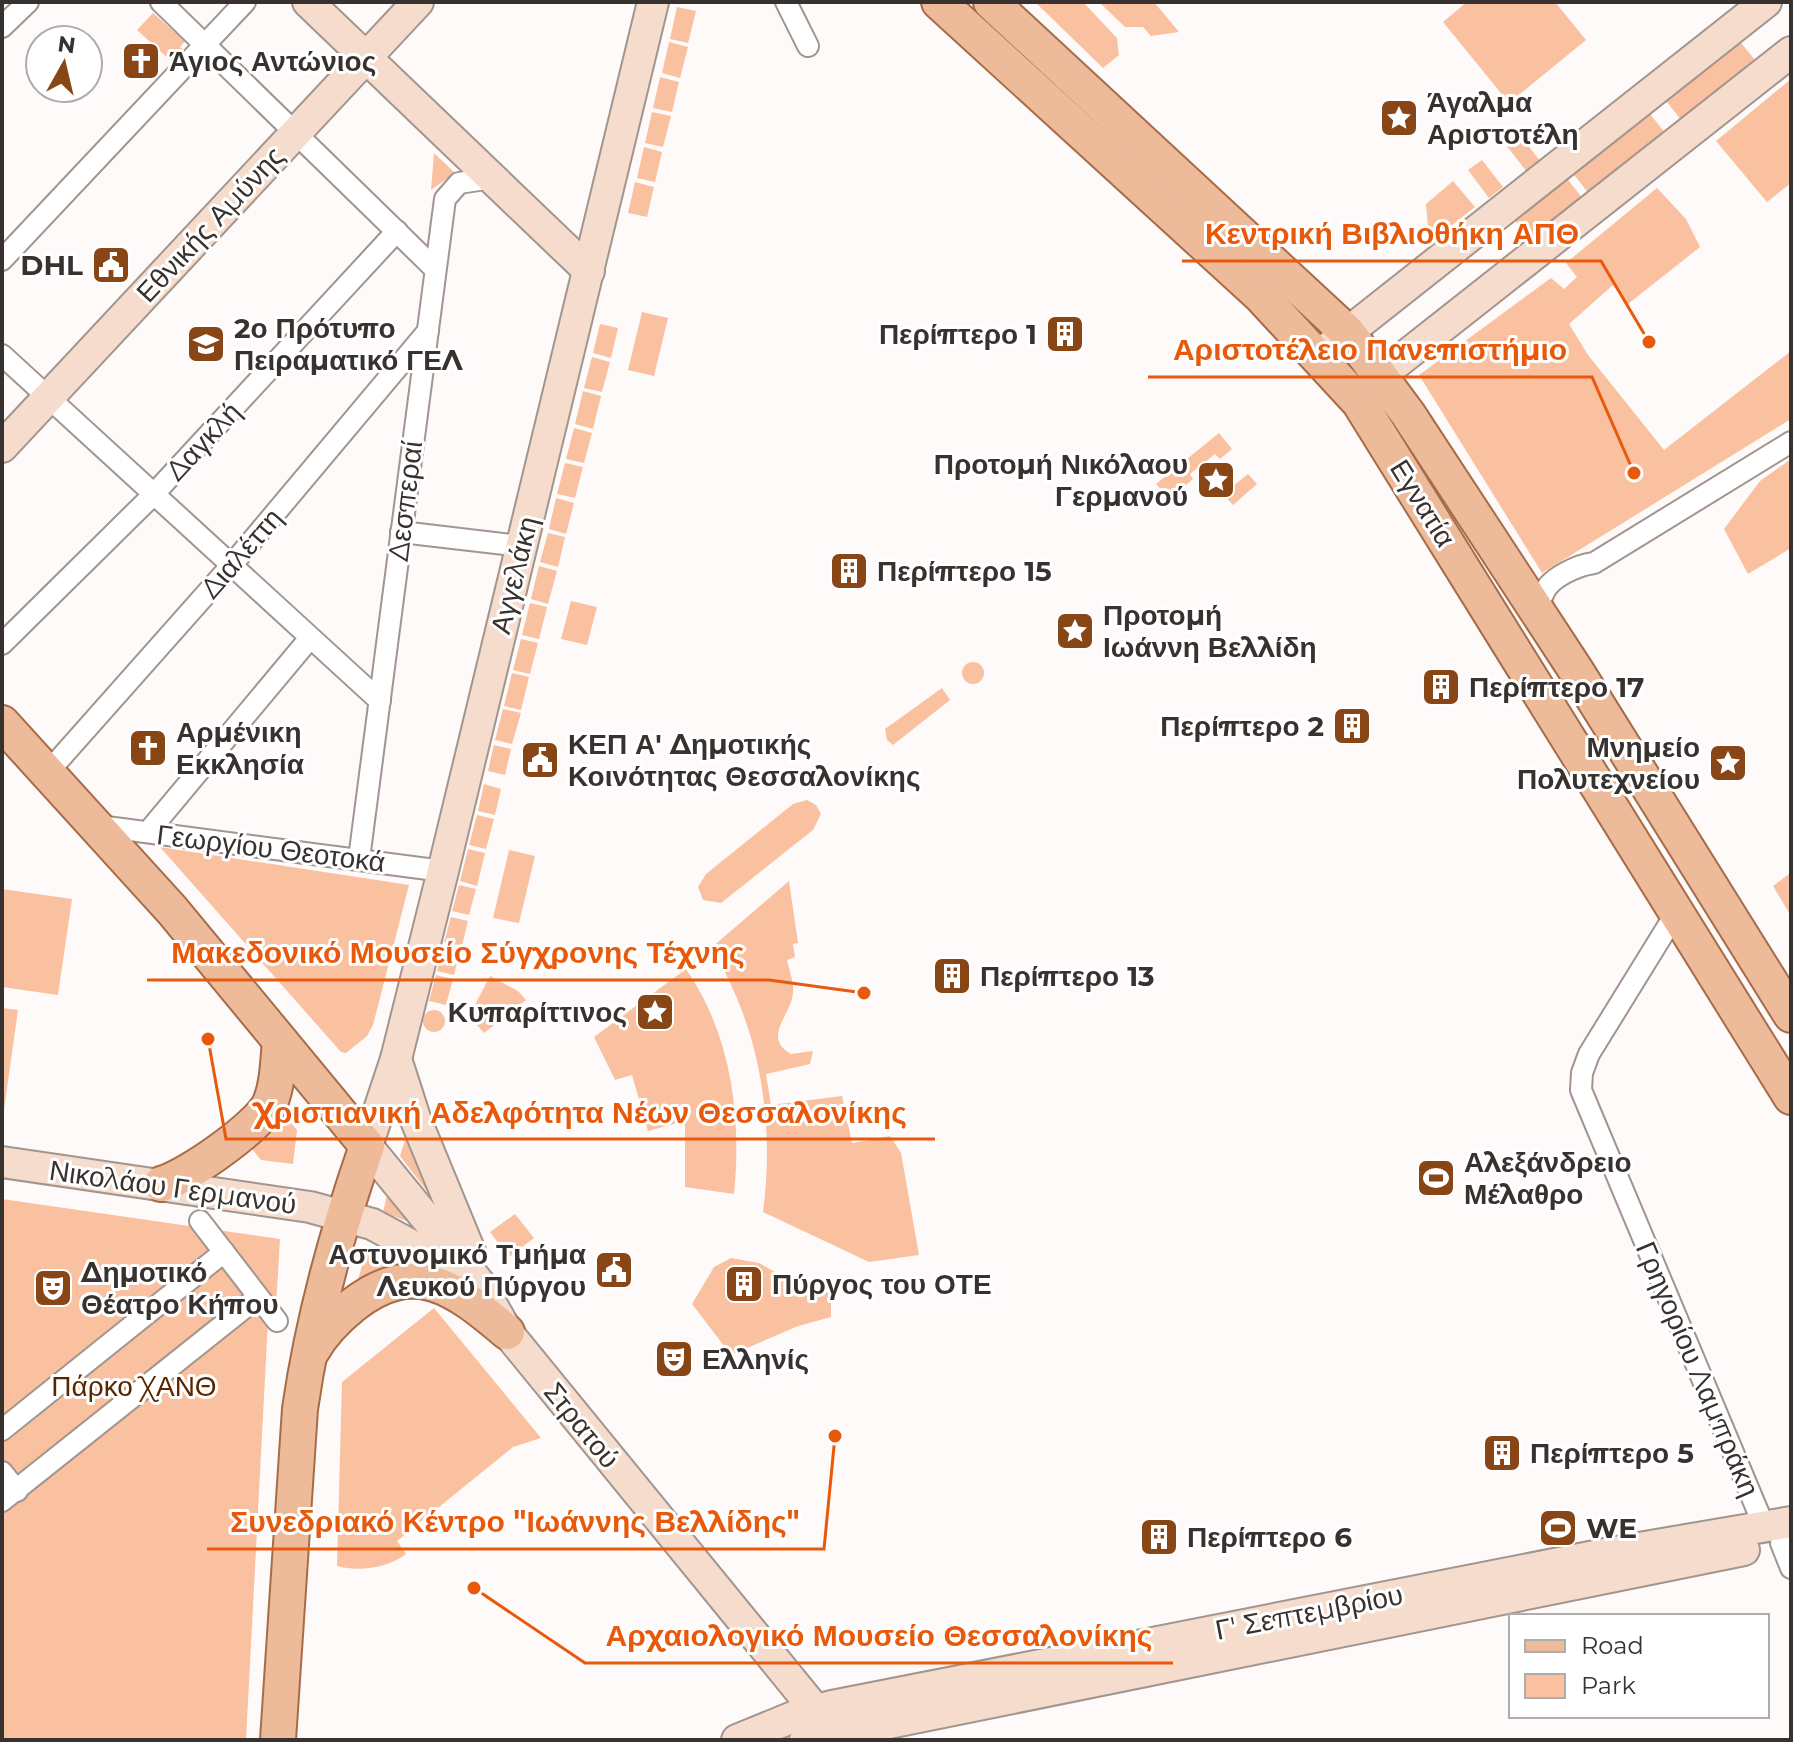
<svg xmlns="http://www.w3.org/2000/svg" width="1793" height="1742" viewBox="0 0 1793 1742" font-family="Montserrat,sans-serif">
<rect width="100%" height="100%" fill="#fdfaf9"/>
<g fill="#f9c1a0">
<polygon points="1035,2 1083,2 1117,38 1119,55 1103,68"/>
<polygon points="1099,2 1154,2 1179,32 1151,36 1143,27 1125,27"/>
<polygon points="1467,2 1555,2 1586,40 1509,103 1443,22"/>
<polygon points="677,7 696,11 688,43 670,39"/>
<polygon points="153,13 185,41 180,47 184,50 172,62 137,30"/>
<polygon points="1737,38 1759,65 1685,125 1663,97"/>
<polygon points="669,42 688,47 680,78 662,73"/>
<polygon points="660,77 679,82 672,112 653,108"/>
<polygon points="1791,79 1791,183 1767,202 1716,141"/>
<polygon points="1647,110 1669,138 1593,199 1571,171"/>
<polygon points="652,112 671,116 663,147 645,143"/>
<polygon points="1520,135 1541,162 1527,172 1506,145"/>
<polygon points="644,147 662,152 655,182 637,178"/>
<polygon points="434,153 455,173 431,190"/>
<polygon points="1482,160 1503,187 1489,198 1468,170"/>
<polygon points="1565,176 1587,204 1535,245 1513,218"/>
<polygon points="1453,181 1475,207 1451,226 1428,228 1426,204"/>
<polygon points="635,182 654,187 647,217 628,213"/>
<polygon points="1657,188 1686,219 1700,247 1628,304 1613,285 1569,324 1588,355 1664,450 1791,351 1791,419 1542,573 1419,375 1551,278 1564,289 1577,277 1566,263"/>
<polygon points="642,312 668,318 654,376 628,370"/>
<polygon points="600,324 618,328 611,358 593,353"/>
<polygon points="592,357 610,362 602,392 584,388"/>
<polygon points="583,391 601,396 593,429 575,424"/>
<polygon points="574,428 592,433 584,463 566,459"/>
<polygon points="1219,433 1232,449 1220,459 1215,454 1190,474 1193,479 1169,499 1156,484"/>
<polygon points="1791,459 1791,548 1748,574 1724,529 1760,481"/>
<polygon points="565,463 583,467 575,498 557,494"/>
<polygon points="1248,474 1257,484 1233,505 1223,494"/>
<polygon points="556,498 574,503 566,534 549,529"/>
<polygon points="548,533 565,537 558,567 540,562"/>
<polygon points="539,566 557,571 548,604 531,599"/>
<polygon points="571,601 597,607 587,645 561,639"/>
<polygon points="530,603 547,607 539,639 522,635"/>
<polygon points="521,639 538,643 530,674 513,670"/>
<circle cx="973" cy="673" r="11"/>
<polygon points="512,673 529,677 521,710 504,706"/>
<polygon points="942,688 950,700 893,745 887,740 885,729"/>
<polygon points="503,709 521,713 512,744 495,740"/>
<polygon points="494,745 511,749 505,775 488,771"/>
<polygon points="484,784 501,789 495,815 478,811"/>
<polygon points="807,800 816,805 821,814 813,830 721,903 703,900 698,887 706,874 793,804"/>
<polygon points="477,815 494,819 486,849 469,845"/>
<polygon points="160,847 409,885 373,1025 367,1036 346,1053 341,1052"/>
<polygon points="468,849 485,853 477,886 460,881"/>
<polygon points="509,850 535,856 519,923 493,918"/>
<polygon points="1789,874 1791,876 1791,916 1773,886"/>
<path d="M789,881L798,943L793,944L795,957L787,960C789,970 794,982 793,992C792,1015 761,1037 791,1054L813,1051L810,1064L766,1074L771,1105L842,1096L852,1143L890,1136L901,1153L919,1255L869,1262L763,1212C775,1122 760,1026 711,948Z"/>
<polygon points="459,885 476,889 469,915 452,911"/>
<polygon points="2,889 72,899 58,995 2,987"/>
<polygon points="451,917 468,921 462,946 444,942"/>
<polygon points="443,946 460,950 454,975 437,971"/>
<path d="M686,969C731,1034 742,1116 734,1194L685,1187V1121L648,1131L632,1075L615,1080L594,1037Z"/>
<polygon points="436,975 453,979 446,1005 429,1001"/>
<polygon points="490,976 518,991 526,1000 484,1033 469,1016"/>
<polygon points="2,1008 18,1010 2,1124"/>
<circle cx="434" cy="1021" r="11"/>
<polygon points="287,1118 297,1130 293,1164 261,1160 251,1148"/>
<polygon points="406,1137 430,1195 400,1156"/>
<polygon points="389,1187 422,1227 383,1212"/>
<polygon points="2,1199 196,1227 268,1320 246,1740 2,1740"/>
<polygon points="515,1214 534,1238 509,1257 490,1232"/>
<polygon points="217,1230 280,1239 276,1306"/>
<polygon points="366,1252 400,1267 355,1290"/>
<polygon points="731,1258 759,1263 801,1287 831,1293 831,1317 798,1326 731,1355 692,1304 714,1267"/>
<path d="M434,1308L541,1438L513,1447L397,1541L406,1554C388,1568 359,1572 337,1566L342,1382Z"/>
</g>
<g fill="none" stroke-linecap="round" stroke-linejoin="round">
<g stroke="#a1958e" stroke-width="24">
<g id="street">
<polyline points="161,2 435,269"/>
<polyline points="786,2 808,46"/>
<polyline points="2,27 28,2"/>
<polyline points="2,260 245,2"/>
<polyline points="2,355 380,701"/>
<polyline points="401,532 521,546"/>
<path d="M1543,595C1548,578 1578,565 1594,563L1791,442"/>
<polyline points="2,644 152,496 397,231"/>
<polyline points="49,771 230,567 428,331"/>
<polyline points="99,826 443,871"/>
<polyline points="148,832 310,638"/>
<polyline points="359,859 445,199 459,183 492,178"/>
<polyline points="1676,913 1589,1054 1582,1073 1581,1090 1764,1526"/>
<polyline points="200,1221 277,1321"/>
<polyline points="2,1430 224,1252"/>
<polyline points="2,1472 17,1491"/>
<polyline points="2,1501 258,1297"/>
<polyline points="1781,1543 1791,1568"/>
</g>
</g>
<g stroke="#a1958e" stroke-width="34">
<g id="secondary">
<polyline points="308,2 589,271"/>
<polyline points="1318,356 1766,2"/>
<polyline points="1365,395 1380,376 1791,52"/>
<polyline points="2,447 418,2"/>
<polyline points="396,1059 415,1118 471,1254"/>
<polyline points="2,1162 310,1207 372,1224 409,1244 507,1332 840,1740"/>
<polyline points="506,1330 480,1284 367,1146 396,1059 443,871 653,2"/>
<polyline points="737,1740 798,1715 832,1706 1610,1553 1791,1522"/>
<polyline points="805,1740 1744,1550"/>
</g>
</g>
<g stroke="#a66c48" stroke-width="38">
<g id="primary">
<polyline points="939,2 1261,296 1359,402 1791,1097"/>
<polyline points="991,2 1348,333 1408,414 1577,672 1791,1015"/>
<path d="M2,723L172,910L367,1146C337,1232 313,1318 300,1409L278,1740"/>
<path d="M161,1184C186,1178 260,1126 270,1103C278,1084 278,1061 280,1041"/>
<path d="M312,1351C322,1333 337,1318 353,1305C415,1257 455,1288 507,1332"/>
</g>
</g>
<use href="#street" stroke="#fff" stroke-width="20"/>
<use href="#secondary" stroke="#f6dccc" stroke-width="30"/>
<use href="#primary" stroke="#edba9a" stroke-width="34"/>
</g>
<defs>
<g id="church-square" transform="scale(2)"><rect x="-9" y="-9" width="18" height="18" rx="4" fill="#884515" stroke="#fff"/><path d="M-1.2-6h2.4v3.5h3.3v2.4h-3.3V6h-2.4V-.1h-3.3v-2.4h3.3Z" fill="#fff"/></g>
<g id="sight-square" transform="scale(2)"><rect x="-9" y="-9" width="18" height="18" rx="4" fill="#884515" stroke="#fff"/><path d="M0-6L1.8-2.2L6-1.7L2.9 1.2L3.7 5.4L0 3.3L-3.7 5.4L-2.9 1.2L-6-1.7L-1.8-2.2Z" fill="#fff"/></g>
<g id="civic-square" transform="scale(2)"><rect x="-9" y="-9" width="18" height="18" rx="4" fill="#884515" stroke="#fff"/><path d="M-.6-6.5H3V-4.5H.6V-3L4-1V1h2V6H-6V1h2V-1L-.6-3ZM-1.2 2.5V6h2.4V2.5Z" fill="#fff"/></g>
<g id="building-square" transform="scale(2)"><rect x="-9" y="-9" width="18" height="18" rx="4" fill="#884515" stroke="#fff"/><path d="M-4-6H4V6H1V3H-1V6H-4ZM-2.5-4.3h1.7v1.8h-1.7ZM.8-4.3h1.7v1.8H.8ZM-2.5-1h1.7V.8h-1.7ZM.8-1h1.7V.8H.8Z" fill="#fff"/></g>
<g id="school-square" transform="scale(2)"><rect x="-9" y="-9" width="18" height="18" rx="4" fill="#884515" stroke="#fff"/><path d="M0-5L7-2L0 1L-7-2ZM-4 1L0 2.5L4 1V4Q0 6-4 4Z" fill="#fff"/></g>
<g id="stadium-square" transform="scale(2)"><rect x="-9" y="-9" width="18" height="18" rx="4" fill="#884515" stroke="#fff"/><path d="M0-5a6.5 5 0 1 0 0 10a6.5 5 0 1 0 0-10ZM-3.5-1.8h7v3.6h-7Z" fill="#fff"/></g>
<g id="theatre-square" transform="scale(2)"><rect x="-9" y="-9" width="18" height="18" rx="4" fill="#884515" stroke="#fff"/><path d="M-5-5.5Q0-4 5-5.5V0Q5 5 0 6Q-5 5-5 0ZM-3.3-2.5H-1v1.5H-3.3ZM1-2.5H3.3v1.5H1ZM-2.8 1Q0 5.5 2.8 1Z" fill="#fff"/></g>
</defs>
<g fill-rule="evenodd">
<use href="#church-square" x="141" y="61"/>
<use href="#sight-square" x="1399" y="118"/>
<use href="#civic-square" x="111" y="265"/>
<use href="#building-square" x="1065" y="334"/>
<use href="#school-square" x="206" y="344"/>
<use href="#sight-square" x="1216" y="480"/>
<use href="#building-square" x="849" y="571"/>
<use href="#sight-square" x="1075" y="631"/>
<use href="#building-square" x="1441" y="687"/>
<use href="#building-square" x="1352" y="726"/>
<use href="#church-square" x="148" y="748"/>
<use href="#civic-square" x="540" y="760"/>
<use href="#sight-square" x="1728" y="763"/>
<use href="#building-square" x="952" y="976"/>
<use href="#sight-square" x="655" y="1012"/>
<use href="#stadium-square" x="1436" y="1178"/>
<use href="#civic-square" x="614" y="1270"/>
<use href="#building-square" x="744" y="1284"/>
<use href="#theatre-square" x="53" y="1288"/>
<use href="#theatre-square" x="674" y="1359"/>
<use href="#building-square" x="1502" y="1453"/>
<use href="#stadium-square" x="1558" y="1528"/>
<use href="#building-square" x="1159" y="1537"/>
</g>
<g text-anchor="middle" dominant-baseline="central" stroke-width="6" stroke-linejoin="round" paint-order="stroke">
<g font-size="28" font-weight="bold" fill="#37322f" stroke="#fff" text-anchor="start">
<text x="169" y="61">Άγιος Αντώνιος</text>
<text x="1427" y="102">Άγαλμα<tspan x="1427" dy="32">Αριστοτέλη</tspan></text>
<text x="83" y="265" text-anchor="end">DHL</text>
<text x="234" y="328">2ο Πρότυπο<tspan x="234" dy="32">Πειραματικό ΓΕΛ</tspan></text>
<text x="1037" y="334" text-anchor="end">Περίπτερο 1</text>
<text x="1188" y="464" text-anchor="end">Προτομή Νικόλαου<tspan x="1188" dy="32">Γερμανού</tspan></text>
<text x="877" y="571">Περίπτερο 15</text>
<text x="1103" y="615">Προτομή<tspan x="1103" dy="32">Ιωάννη Βελλίδη</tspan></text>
<text x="1469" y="687">Περίπτερο 17</text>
<text x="1324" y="726" text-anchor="end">Περίπτερο 2</text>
<text x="176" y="732">Αρμένικη<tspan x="176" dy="32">Εκκλησία</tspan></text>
<text x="568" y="744">ΚΕΠ Α' Δημοτικής<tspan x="568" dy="32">Κοινότητας Θεσσαλονίκης</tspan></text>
<text x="1700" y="747" text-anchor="end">Μνημείο<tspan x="1700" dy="32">Πολυτεχνείου</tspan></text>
<text x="980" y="976">Περίπτερο 13</text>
<text x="627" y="1012" text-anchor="end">Κυπαρίττινος</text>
<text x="1464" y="1162">Αλεξάνδρειο<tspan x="1464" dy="32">Μέλαθρο</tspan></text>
<text x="586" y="1254" text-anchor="end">Αστυνομικό Τμήμα<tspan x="586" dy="32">Λευκού Πύργου</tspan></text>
<text x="81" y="1272">Δημοτικό<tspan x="81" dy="32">Θέατρο Κήπου</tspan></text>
<text x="772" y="1284">Πύργος του ΟΤΕ</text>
<text x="702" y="1359">Ελληνίς</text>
<text x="1530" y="1453">Περίπτερο 5</text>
<text x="1586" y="1528">WE</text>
<text x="1187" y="1537">Περίπτερο 6</text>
</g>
<g font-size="28" fill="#37322f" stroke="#fff">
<text transform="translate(210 224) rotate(-47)">Εθνικής Αμύνης</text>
<text transform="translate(203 441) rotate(-47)">Δαγκλή</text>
<text transform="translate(405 501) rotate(-83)">Δεσπεραί</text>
<text transform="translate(1423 503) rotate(58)">Εγνατία</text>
<text transform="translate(241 553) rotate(-49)">Διαλέττη</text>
<text transform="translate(514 575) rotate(-76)">Αγγελάκη</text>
<text transform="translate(271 848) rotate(7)">Γεωργίου Θεοτοκά</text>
<text transform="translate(173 1187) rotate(8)">Νικολάου Γερμανού</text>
<text transform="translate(1698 1369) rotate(67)">Γρηγορίου Λαμπράκη</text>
<text transform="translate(582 1425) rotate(51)">Στρατού</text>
<text transform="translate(1309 1612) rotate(-11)">Γ' Σεπτεμβρίου</text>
</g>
<g font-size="28" fill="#592600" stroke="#fff">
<text x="134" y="1386">Πάρκο ΧΑΝΘ</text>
</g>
</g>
<path fill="none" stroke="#e8590c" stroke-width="3" d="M1649 342L1601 261H1182M1634 473L1592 377H1148M864 993L769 980H147M208 1039L226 1139H935M835 1436L824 1549H207M474 1588L585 1663H1173"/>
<g fill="#e8590c" stroke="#fff" stroke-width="3">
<circle cx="1649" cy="342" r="8"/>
<circle cx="1634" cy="473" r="8"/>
<circle cx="864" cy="993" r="8"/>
<circle cx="208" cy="1039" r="8"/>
<circle cx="835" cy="1436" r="8"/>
<circle cx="474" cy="1588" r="8"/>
</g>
<g font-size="30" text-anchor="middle" font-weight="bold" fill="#e8590c" stroke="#fff" stroke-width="6" stroke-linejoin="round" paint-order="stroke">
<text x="1392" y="244">Κεντρική Βιβλιοθήκη ΑΠΘ</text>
<text x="1370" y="360">Αριστοτέλειο Πανεπιστήμιο</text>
<text x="458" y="963">Μακεδονικό Μουσείο Σύγχρονης Τέχνης</text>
<text x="581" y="1123">Χριστιανική Αδελφότητα Νέων Θεσσαλονίκης</text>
<text x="515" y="1532">Συνεδριακό Κέντρο "Ιωάννης Βελλίδης"</text>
<text x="879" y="1646">Αρχαιολογικό Μουσείο Θεσσαλονίκης</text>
</g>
<rect width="1793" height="1742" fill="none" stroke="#37322f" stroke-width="8"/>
<rect x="1509" y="1614" width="260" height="104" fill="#ffffff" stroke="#afadac" stroke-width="2"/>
<rect x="1525" y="1640" width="40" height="12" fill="#edba9a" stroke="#afadac" stroke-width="2"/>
<text x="1581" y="1654" font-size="24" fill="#37322f">Road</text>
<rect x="1525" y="1674" width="40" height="24" fill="#f9c1a0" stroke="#afadac" stroke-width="2"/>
<text x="1581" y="1694" font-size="24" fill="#37322f">Park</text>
<g transform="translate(64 64) rotate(8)"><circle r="38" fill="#ffffff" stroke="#afadac" stroke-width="2"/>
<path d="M0-6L14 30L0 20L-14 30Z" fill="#884515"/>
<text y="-12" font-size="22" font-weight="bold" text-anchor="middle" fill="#37322f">N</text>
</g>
</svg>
